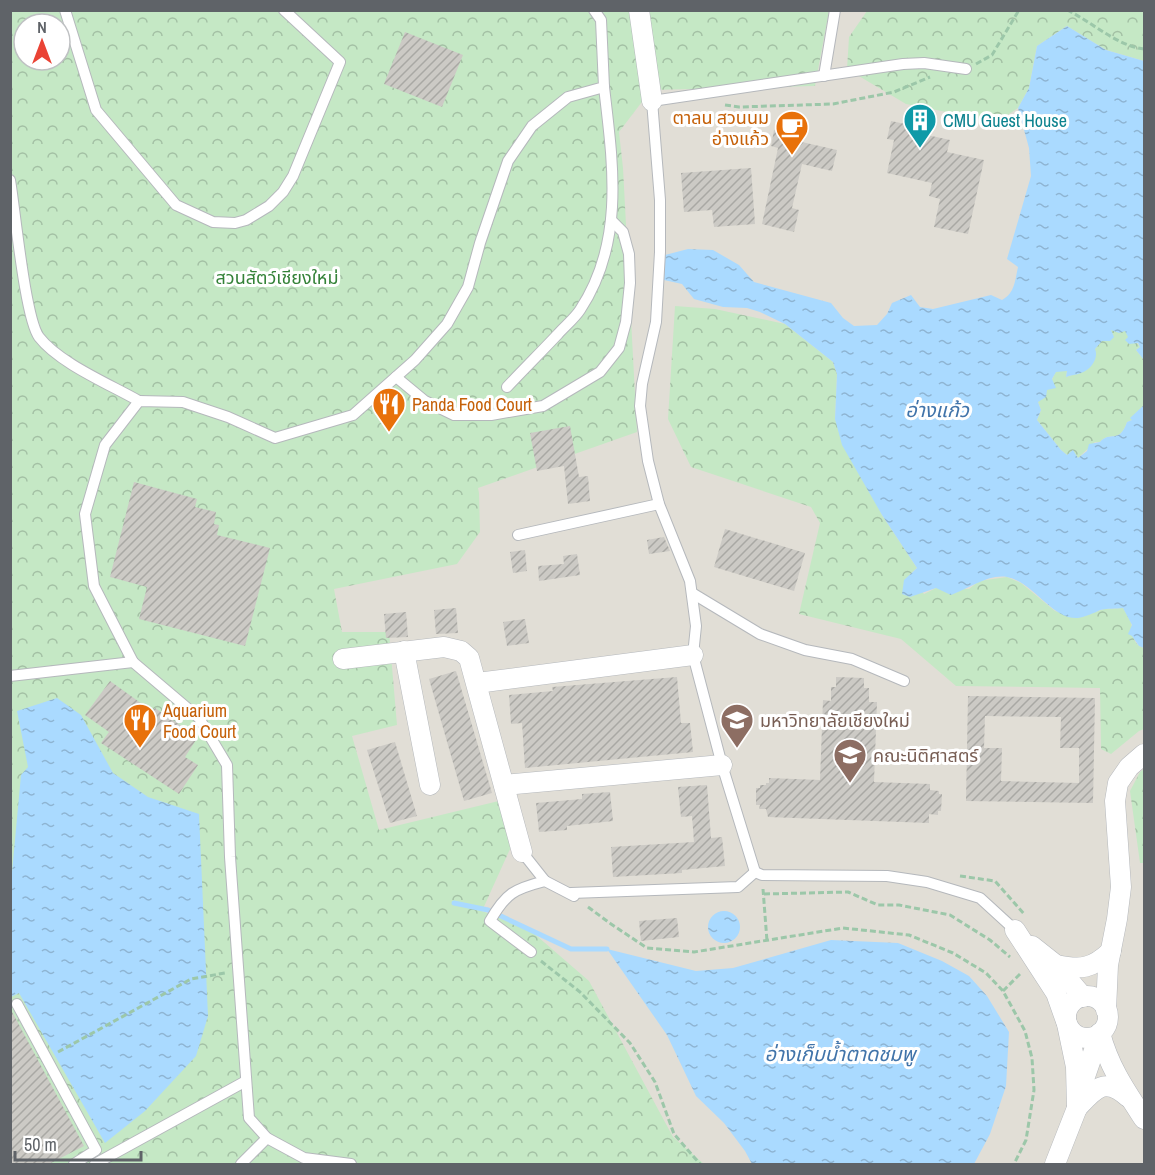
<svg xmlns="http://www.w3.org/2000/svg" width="1155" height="1175" viewBox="0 0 1155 1175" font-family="'Archivo Narrow','Noto Sans Thai',sans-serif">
<defs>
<pattern id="forest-crowns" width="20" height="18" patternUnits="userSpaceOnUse" patternTransform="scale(1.5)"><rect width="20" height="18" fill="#c5e8c5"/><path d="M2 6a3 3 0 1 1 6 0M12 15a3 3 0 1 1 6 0" fill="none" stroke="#a3c0a4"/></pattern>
<pattern id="water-ripples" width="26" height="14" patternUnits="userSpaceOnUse" patternTransform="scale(1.5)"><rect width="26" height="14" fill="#aadaff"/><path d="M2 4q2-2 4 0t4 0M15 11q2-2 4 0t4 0" fill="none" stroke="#8eb4d2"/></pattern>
<pattern id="building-hatch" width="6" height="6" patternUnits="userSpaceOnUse" patternTransform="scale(1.5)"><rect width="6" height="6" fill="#cccac5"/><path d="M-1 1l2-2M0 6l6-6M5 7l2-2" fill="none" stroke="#a9a8a4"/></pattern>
</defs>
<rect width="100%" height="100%" fill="#f1efe8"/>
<polygon fill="#e1ded6" points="606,11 1144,11 1144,1164 493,1164 366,945 292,554"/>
<g fill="url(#forest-crowns)" fill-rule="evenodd">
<path d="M11,11H829L815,86L651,90L619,132L623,168L637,432L478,488L479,493L480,532L457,564L334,589L342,632H389L397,725L352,736L379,830L511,798L520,827L482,911L530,930L589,981L673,1137L704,1164H11ZM24,24H60V60H24Z"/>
<polygon points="867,11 1144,11 1144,61 1106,50 1067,26 1037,46 1029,88 1018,108 997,122 906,104 847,69 849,37"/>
<path d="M675,306L715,309L785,324L833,362L837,374L835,419L882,515L917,568L909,575L924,594L936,588L969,589L979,581L1007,577L1021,583L1055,611L1077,618L1104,609L1123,608C1126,613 1129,618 1131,623C1134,633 1131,644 1144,648V729L1139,731L1111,754L1101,749L1100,688L956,686L901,639L799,614L820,523L811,507L691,467L668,419Z"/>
<path d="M1110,330H1125C1129,338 1136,340 1140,347L1136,350L1144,360V405L1133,416L1132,420L1127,422C1119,445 1110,430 1100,442H1095L1078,458L1074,454L1067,455L1061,450L1037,420L1041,410L1038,402L1047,390L1056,371H1067L1066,377L1075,374Z"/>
<polygon points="1144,769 1144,863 1140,863 1130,791 1140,772"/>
</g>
<g fill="url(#water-ripples)">
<path d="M1067,26L1106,50L1144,61V360L1136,350L1140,347L1138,343L1129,344L1125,340L1128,337L1125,331L1119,333L1111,330L1114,337L1110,341H1102L1095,349C1099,358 1091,370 1081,373C1076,375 1071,375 1066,377L1067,371L1056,372L1052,379L1056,388L1047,390L1046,397L1038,402L1041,410L1037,420L1061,450L1067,455L1073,450L1078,458L1087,451L1089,444L1100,442C1110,430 1119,445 1127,422L1132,420L1130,418L1144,405V648L1139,646L1132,636L1128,634L1132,625L1123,608C1116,609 1108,608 1100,610C1094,613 1085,617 1078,618C1052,620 1034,582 1007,577C988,574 968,589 951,595L936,588L910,597L902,594L904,580L917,568L882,515L842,445L835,419L837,374L833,362L785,324L760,312L747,308L723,307L694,299L682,284L664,280L665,255L688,249L713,250L739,265L754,282L831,303L843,318L854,326L877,325L887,314L892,303L911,295L920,307L933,309L991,295L1002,300C1015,293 1015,280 1018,267L1007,259L1031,176L1029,148L1018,108L1029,88L1037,46Z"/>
<polygon points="57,698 81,715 113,773 148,797 199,814 208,1016 196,1056 145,1111 105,1143 19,993 11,997 10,894 21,775 28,767 17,711"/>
<circle cx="724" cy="927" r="16"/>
<polygon points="831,940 898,943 942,961 969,976 987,996 1009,1032 1006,1086 990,1134 974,1164 752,1164 745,1151 724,1123 696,1096 667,1035 607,949 696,971 733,968"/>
</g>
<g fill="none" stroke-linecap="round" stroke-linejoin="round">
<polyline stroke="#aadaff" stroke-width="5" points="454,903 488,910 571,949 607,949"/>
</g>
<g fill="url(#building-hatch)" fill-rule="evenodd">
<polygon points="405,32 463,55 442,107 384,84"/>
<polygon points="891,121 910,125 909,131 950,140 947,152 984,160 968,234 934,227 940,199 929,196 932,183 887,173 894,140 887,139"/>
<polygon points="774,130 794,134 793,140 837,150 832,171 802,164 792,208 799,210 794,232 762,224 778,148 771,146"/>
<polygon points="751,168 755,224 714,227 712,210 684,212 681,173"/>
<polygon points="570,426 579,477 588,476 590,501 568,504 564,466 537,471 530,433"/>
<polygon points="134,482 197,499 195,507 216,512 214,524 219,525 217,535 270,548 245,646 139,619 147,587 110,577"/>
<polygon points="725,529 805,553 794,591 714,567"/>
<polygon points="664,537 670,551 649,554 647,540"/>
<polygon points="525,550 527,571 513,573 510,552"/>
<polygon points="577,554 580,575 539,581 538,566 564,564 563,556"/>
<polygon points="456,608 458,633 436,634 434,610"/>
<polygon points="406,612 408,637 386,638 384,614"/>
<polygon points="525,619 529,643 507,646 503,622"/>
<polygon points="456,671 492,793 464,801 429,679"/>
<polygon points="677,677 681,723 690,723 693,752 525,768 522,723 511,724 509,695 553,691 552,687"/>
<polygon points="836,677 864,678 864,688 869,688 869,702 877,702 874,782 930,784 930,790 939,791 939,794 942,794 941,811 938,811 938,815 929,814 929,823 768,817 766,809 759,809 760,805 756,805 756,788 760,788 760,785 766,785 766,783 769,783 769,778 820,780 823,700 831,701 831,687 836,687"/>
<polygon points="110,681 152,711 155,708 198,737 185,757 198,765 179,794 101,743 109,732 85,715"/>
<path d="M968,696L1095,698L1093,803L966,801ZM985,716L1061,717L1060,748H1079V783L1001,781L1002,748H984Z"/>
<polygon points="395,742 417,816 390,823 367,750"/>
<polygon points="707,785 711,838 722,837 725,866 682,870 682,873 613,877 611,847 694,842 692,816 681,817 678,787"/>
<polygon points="610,792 613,821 567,826 567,830 539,832 536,803 582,799 582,794"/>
<polygon points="677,918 679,937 641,941 639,921"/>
<polygon points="10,1008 84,1146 49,1164 10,1164"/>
</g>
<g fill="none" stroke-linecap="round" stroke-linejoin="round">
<g stroke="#b5b8bc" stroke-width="12">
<g id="lane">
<polyline points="65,10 96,110 176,205 213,222 235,223 246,220 269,206 283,192 293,176 340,62 284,10"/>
<polyline points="824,76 835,10"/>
<path d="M10,180C15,209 25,318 39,337C59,363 109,384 139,401"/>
<polyline points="396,377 425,401 454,415 491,415 543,406 600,372 619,348 626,322 630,283 629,254 623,232 611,220"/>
<path d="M507,387C524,369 541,352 558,334C565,326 574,319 580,310C625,242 613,164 604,87"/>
<polyline points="518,535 659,504"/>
<polyline points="692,593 760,634 805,650 852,659 904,681"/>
<polyline points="10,676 133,662"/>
<polyline points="522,852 545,881"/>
<polyline points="755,872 722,765 693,655 696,626 690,581 659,504 648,461 640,406 642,384 656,322 660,252 660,200 652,101 903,64 924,63 966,69"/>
<polyline points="755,872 762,875 887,876 927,882 980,898 1015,930"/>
<polyline points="571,893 738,887 755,872"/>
<path d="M531,952L490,921C506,893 514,889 545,881L574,896"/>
<polyline points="17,1004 96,1150 74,1164"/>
<polyline points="95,1164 246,1081"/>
<polyline points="241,1164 267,1138"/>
<polyline points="351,1164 304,1158 267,1138 249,1118 230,857 227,765 199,718 133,662 94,586 85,514 105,445 139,401 183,402 228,417 275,438 353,415 415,360 447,324 468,287 480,243 508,161 532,126 568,97 604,87 601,20 594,10"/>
</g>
</g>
<g stroke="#b5b8bc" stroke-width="21">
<g id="street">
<polyline points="639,10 652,101"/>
<polyline points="404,651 430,785"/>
<polyline points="343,659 444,647 461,651 469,658 522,852"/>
<polyline points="477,683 693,655"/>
<polyline points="504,785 722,765"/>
<polyline points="1015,930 1056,993 1067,1024 1076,1067 1077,1108"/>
<polyline points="1032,946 1056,965 1083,997"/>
<path d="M1056,965C1081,970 1092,969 1111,951"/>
<circle cx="1087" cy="1017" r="21"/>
<polyline points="1106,1010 1108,965 1117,919 1121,887 1115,801 1118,783 1129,767 1144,754"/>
<path d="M1100,1033C1109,1067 1125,1090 1144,1119"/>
<path d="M1077,1108C1095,1089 1104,1076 1128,1097"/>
<polyline points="1055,1164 1077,1108 1082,1085 1100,1033"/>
</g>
</g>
<g stroke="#9cc7a9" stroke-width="3" stroke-dasharray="6 3" stroke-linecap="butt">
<path d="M1067,10C1092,22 1117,46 1144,49"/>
<polyline points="976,64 992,55 1019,10"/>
<polyline points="725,105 739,107 833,104 894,92 930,77"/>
<polyline points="960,876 995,881 1025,915"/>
<polyline points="763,889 767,941"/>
<polyline points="764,894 848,892 878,905 899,905 950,915 990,940 1010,957"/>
<polyline points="588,907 611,924 647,948 694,952 843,928 909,935 953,953 986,973 1003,991 1025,1031 1032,1058 1034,1090 1026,1140 1014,1164"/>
<polyline points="541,961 580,992 630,1043 655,1082 674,1134 700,1164"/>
<polyline points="1003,991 1021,973"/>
<polyline points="58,1052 191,979 225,973"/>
</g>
<use href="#lane" stroke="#fff" stroke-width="10"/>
<use href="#street" stroke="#fff" stroke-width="20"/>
</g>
<defs>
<g id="building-pin" transform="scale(1.725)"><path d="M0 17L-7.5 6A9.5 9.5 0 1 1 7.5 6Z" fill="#0f9aa8" stroke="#fff"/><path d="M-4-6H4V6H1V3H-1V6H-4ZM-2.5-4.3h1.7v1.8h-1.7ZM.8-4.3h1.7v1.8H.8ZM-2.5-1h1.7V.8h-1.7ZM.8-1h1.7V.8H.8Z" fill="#fff"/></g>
<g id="cafe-pin" transform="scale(1.725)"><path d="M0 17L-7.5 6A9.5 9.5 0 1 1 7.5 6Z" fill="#e8710a" stroke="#fff"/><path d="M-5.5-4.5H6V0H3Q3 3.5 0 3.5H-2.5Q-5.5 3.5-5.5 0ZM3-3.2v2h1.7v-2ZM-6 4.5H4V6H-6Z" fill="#fff"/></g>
<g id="restaurant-pin" transform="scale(1.725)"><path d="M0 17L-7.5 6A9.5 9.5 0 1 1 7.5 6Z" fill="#e8710a" stroke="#fff"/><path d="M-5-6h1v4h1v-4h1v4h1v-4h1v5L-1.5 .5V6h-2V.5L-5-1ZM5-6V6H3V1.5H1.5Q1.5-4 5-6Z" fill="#fff"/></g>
<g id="university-pin" transform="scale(1.725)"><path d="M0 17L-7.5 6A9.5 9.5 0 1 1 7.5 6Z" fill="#8d6e63" stroke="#fff"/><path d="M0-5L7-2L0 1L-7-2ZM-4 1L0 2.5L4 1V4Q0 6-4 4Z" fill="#fff"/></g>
</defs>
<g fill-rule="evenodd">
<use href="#building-pin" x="920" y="120"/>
<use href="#cafe-pin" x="792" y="127"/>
<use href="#restaurant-pin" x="389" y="404"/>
<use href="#restaurant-pin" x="140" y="720"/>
<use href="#university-pin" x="737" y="720"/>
<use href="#university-pin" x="850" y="755"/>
</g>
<g text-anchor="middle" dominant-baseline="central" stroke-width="6" stroke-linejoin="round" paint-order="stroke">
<g font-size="18" fill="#c56008" stroke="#fff" text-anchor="start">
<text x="769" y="117" text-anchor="end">ตาลน สวนนม<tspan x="769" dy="21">อ่างแก้ว</tspan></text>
<text x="412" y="404">Panda Food Court</text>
<text x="163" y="710">Aquarium<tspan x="163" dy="21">Food Court</tspan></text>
</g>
<g font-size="18" fill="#0d838f" stroke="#fff" text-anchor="start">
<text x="943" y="120">CMU Guest House</text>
</g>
<g font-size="18" fill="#348238" stroke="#fff">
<text x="277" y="277">สวนสัตว์เชียงใหม่</text>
</g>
<g font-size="18" fill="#785e54" stroke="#fff" text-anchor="start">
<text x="760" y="720">มหาวิทยาลัยเชียงใหม่</text>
<text x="873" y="755">คณะนิติศาสตร์</text>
</g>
<g font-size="20" font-style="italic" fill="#4174aa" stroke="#fff">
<text x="937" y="409">อ่างแก้ว</text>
<text x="840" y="1053">อ่างเก็บน้ำตาดชมพู</text>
</g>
</g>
<rect width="1155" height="1175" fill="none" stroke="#5f6368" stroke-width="24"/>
<g transform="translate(42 42)"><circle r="28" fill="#ffffff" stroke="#bfc1c3" stroke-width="1.5"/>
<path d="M0-4.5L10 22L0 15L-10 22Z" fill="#ea4335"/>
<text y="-9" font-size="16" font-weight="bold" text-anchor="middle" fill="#5f6368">N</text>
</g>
<path d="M15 1151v9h126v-9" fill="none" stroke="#5f6368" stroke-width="3"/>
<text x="24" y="1151" font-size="18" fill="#5f6368" stroke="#ffffff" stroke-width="4.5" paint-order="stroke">50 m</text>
</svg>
